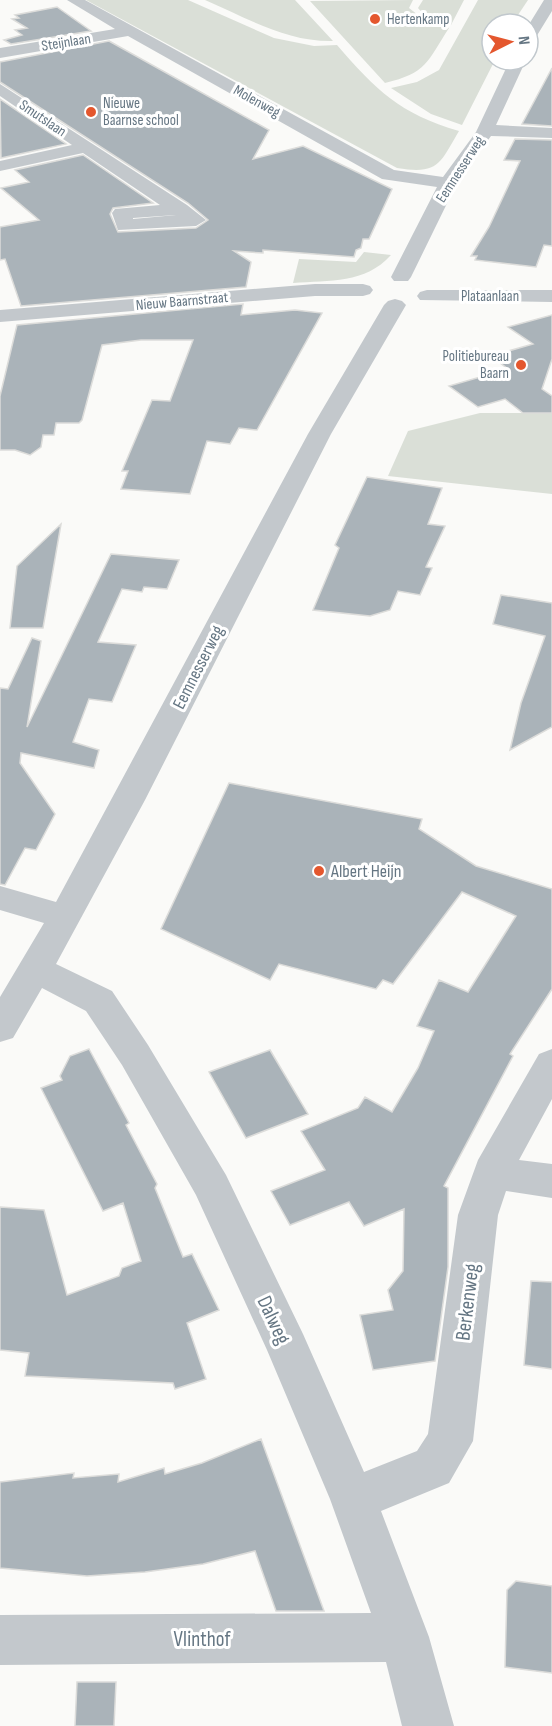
<svg xmlns="http://www.w3.org/2000/svg" width="552" height="1726" viewBox="0 0 552 1726" font-family="'Sofia Sans Condensed',sans-serif">
<style>
.green{fill:#dadfd7}
.building{fill:#aab3b9;stroke:#dcdcda;stroke-width:1.5}
.lines{fill:none;stroke-linecap:round;stroke-linejoin:round}
.minor{fill:#c3c8cc;fill-rule:evenodd}
.poi-dot{fill:#e4572e;stroke:#fff;stroke-width:2}
.labels{text-anchor:middle;stroke-width:6;stroke-linejoin:round;paint-order:stroke}
.far-poi-label{font-size:15px;fill:#657683;stroke:#fff;text-anchor:start}
.far-street-label{font-size:15px;fill:#657683;stroke:#fff}
.street-label{font-size:18px;fill:#657683;stroke:#fff}
.poi-label{font-size:18px;fill:#657683;stroke:#fff;text-anchor:start}
.near-street-label{font-size:21px;fill:#657683;stroke:#fff}
</style>
<rect width="100%" height="100%" fill="#fafaf8"/>
<!-- green -->
<path class="green" d="M86,0H188L274,38L314,46L337,45C376,90 400,114 459,131C440,163 439,175 397,168Z
M205,0H295L333,41C286,42 247,18 205,0Z
M413,0L409,8L427,22L449,28C427,62 427,73 385,83L310,1Z
M423,0H464L451,25C438,21 426,19 418,8Z
M478,0H528L512,24H492V60H495L462,125L431,114L391,88L417,82L439,70Z
M364,252L391,255C365,284 330,280 293,283L299,259L356,262Z
M480,413H552V494L388,476L408,431Z"/>
<!-- building -->
<path class="building" d="M57,7L91,31L11,44L4,40L22,35L15,30L27,28L12,19L19,18L15,15Z
M109,41L269,130L253,159L303,146L392,189L369,239H363L361,248L356,250L354,257L263,250V253L234,251L251,262L246,287L21,306L5,259L0,260V227L39,220L1,188L29,182L15,170L83,155L153,203L113,208L110,214L118,232L196,228L208,220L188,203L0,82V62Z
M552,68V126L522,124Z
M0,99L66,144L1,158Z
M515,139L552,140V246L544,245L536,267L475,260L477,256H471L489,227L520,161L504,160Z
M243,304L241,315L295,310L322,313L257,430L239,428L230,444L207,441L190,494L121,489L128,471H122L152,400L170,401L193,340H141L102,345L82,420L79,423H56L54,435H43L41,447L30,455L15,450H0V396L17,325Z
M552,315V359L542,389L552,396V413H523L505,399L478,407L449,386L508,369L491,356L533,344L508,327Z
M367,477L442,488L428,524L445,526L426,567L432,568L420,595L398,591L390,610L370,616L313,610L339,548L335,545Z
M61,524L43,628H10L17,566Z
M111,554L179,560L167,589L144,587L142,592L122,589L98,642L136,645L112,702L89,699L73,742L99,750L94,768L21,753L20,763L55,814L36,850L25,848L5,885L0,884V688L8,689L32,638L41,641L27,727Z
M501,595L552,603V727L510,750L521,703L545,636L493,624Z
M229,783L422,819L419,829L476,866L552,889V989L510,1054L513,1056L444,1186L448,1188V1267L435,1361L373,1370L360,1315L393,1310L388,1290L403,1271L404,1209L364,1226L349,1202L290,1225L271,1191L325,1170L301,1131L358,1108L365,1097L392,1112L418,1068L434,1031L417,1026L439,980L468,992L516,916L462,892L393,984L383,980L376,989L279,964L270,980L161,929Z
M89,1049L129,1123L126,1125L157,1184L155,1188L183,1257L192,1254L219,1310L187,1323L206,1379L175,1389L173,1383L25,1376L29,1353L0,1350V1207L44,1210L67,1295L119,1276L122,1268L141,1261L123,1203L103,1211L41,1088L62,1080L60,1076L70,1056Z
M270,1050L308,1114L246,1138L209,1072Z
M531,1281L552,1282V1369L524,1365Z
M261,1439L324,1611H276L255,1551L203,1564L145,1572L87,1576L0,1568V1482L74,1473L73,1478L119,1474L118,1482L164,1468L165,1474L202,1463Z
M516,1581L552,1586V1673L505,1667L507,1590Z
M77,1682H116L114,1726H75Z"/>
<g class="lines">
<!-- minor -->
<path class="minor" d="M67,0H85L394,170L443,177L476,132L510,60H526L496,125L552,128V138L491,136L457,183L411,277L408,281H394L391,277L437,187L382,179L128,36L0,58V48L115,29Z
M544,0H552V11L533,42L528,44V26Z
M0,84L187,205L206,220L196,226L118,230L112,213L115,209L160,205L83,153L0,171V161L72,145L0,96ZM176,215L133,219V218Z
M315,284H363L370,286L373,290L370,294L363,296H315L0,322V310Z
M427,290H552V302L420,300L417,296L420,292Z
M395,299L402,301L406,305L331,434L145,800L56,964L112,991L148,1045L226,1175L303,1334L364,1472L417,1451L428,1434L458,1215L478,1160L539,1054L552,1049V1099L519,1160L552,1164V1198L506,1191L498,1215L473,1441L449,1483L381,1511L429,1637L454,1726H402L386,1662L0,1665V1615L371,1613L330,1499L267,1350L196,1195L122,1065L86,1011L42,988L13,1038L0,1042V997L44,923L0,910V886L56,902L308,434L384,305L388,301Z"/>
</g>
<!-- markers -->
<g class="poi-dot">
<circle cx="375" cy="19" r="6"/>
<circle cx="91" cy="112" r="6"/>
<circle cx="521" cy="365" r="6"/>
<circle cx="319" cy="871" r="6"/>
</g>
<g class="labels">
<!-- far-poi labels -->
<g class="far-poi-label">
<text x="387" y="24">Hertenkamp</text>
<text x="103" y="108">Nieuwe<tspan x="103" dy="17">Baarnse school</tspan></text>
<text x="509" y="361" text-anchor="end">Politiebureau<tspan x="509" dy="17">Baarn</tspan></text>
</g>
<!-- far-street labels -->
<g class="far-street-label">
<text transform="translate(66 42) rotate(-9)" y="5">Steijnlaan</text>
<text transform="translate(257 101) rotate(29)" y="5">Molenweg</text>
<text transform="translate(43 118) rotate(34)" y="5">Smutslaan</text>
<text transform="translate(460 169) rotate(-57)" y="5">Eemnesserweg</text>
<text x="490" y="301">Plataanlaan</text>
<text transform="translate(182 301) rotate(-5)" y="5">Nieuw Baarnstraat</text>
</g>
<!-- street labels -->
<g class="street-label">
<text transform="translate(198 667) rotate(-63)" y="6">Eemnesserweg</text>
</g>
<!-- poi labels -->
<g class="poi-label">
<text x="331" y="877">Albert Heijn</text>
</g>
<!-- near-street labels -->
<g class="near-street-label">
<text transform="translate(467 1302) rotate(-83)" y="7">Berkenweg</text>
<text transform="translate(274 1320) rotate(65)" y="7">Dalweg</text>
<text x="202" y="1646">Vlinthof</text>
</g>
</g>
<!-- north arrow -->
<g transform="translate(510 42) rotate(84)"><circle r="28" fill="#ffffff" stroke="#c1c8cd" stroke-width="1.5"/>
<path d="M0-4.5L10 22L0 15L-10 22Z" fill="#e4572e"/>
<text y="-9" font-size="16" font-weight="bold" text-anchor="middle" fill="#657683">N</text>
</g>
</svg>
